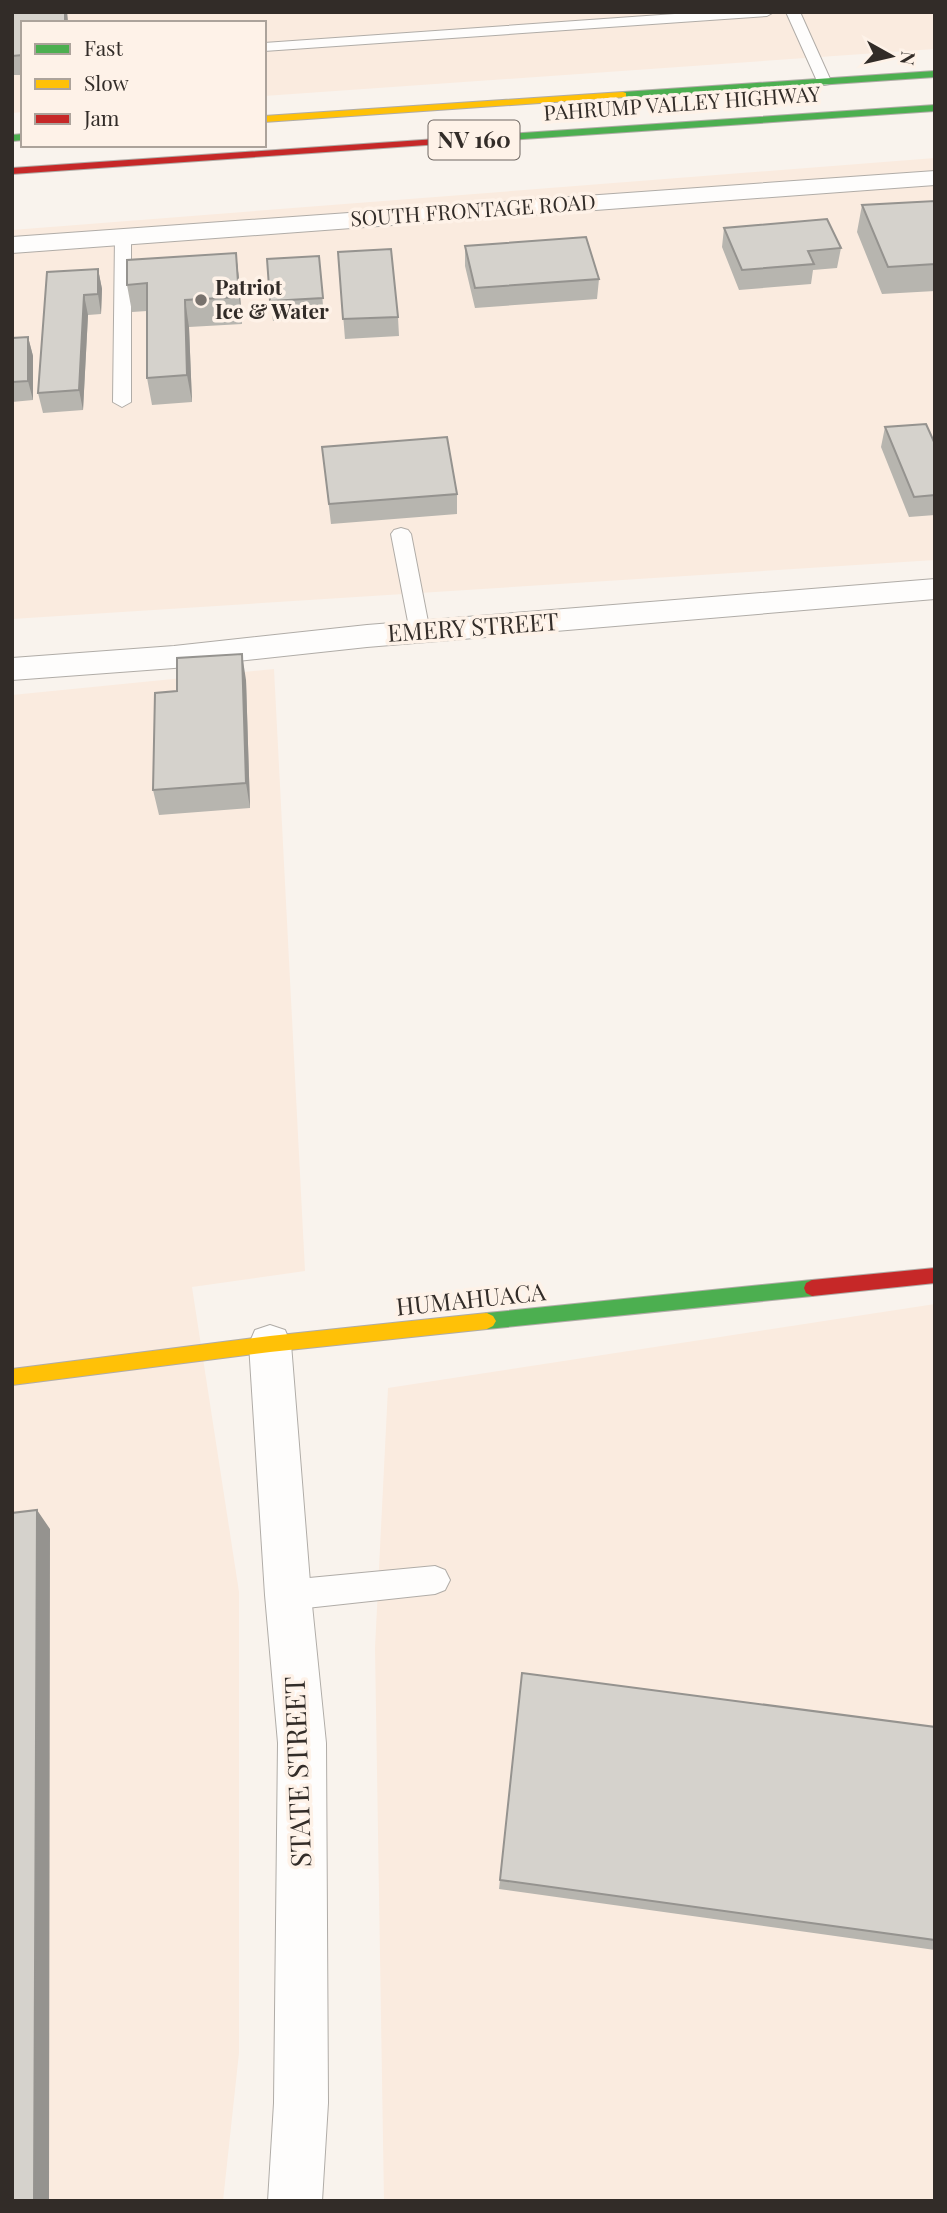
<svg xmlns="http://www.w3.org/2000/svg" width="947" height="2213" viewBox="0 0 947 2213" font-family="'Playfair Display',serif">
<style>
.built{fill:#faebdf}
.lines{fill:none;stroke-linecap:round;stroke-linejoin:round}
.lane-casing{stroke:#b0aca7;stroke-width:2}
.street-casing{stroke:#b0aca7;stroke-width:2}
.fast-casing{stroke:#b0aca7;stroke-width:2}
.slow-casing{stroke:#b0aca7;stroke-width:2}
.jam-casing{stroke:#b0aca7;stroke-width:2}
.lane{fill:#fefdfc;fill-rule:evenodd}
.street{fill:#fefdfc;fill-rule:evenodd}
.fast{fill:#4caf50;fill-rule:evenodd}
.slow{fill:#ffc107;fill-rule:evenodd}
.jam{fill:#c62828;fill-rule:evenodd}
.wall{fill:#b7b5af}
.shaded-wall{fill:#95938f}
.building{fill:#d5d2cc;stroke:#95938f;stroke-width:2}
.poi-dot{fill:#78726d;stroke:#fef2e8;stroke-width:2.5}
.labels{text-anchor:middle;stroke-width:7;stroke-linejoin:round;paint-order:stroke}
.far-street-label{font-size:21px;fill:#322c28;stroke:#fef2e8}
.far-poi-label{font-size:21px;font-weight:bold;fill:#322c28;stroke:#fef2e8;text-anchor:start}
.shield{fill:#fef2e8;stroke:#6f6762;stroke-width:2}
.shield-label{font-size:23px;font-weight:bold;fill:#322c28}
.street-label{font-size:24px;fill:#322c28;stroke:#fef2e8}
.near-street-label{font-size:28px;fill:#322c28;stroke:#fef2e8}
</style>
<rect width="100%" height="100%" fill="#f9f3ed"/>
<!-- built -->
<path class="built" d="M12,12H935V49L264,96V23H23V112L12,113Z
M935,158V560L12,619V230Z
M274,669L305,1271L192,1287L239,1592V2053L223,2201H12V695Z
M935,1304V2201H384L375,1648L388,1388Z"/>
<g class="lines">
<defs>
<path id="lane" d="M703,12H774L767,16L264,51V43Z
M786,12H800L831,81L829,84L824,85L817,81Z
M123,232L131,237V402L122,407L113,402L115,237Z
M401,528L408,530L411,534L430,632L427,637H413L410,632L391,534L394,530Z
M435,1566L445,1570L450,1580L445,1590L435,1594L288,1610L278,1605L273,1595L278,1585L288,1580Z"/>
<path id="street" d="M935,171V185L12,253V237Z
M935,579V599L367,647L174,668L12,680V658L174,646L367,625Z
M270,1325L285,1330L291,1344L311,1595L326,1743L328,2103L322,2201H268L274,2103L278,1743L265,1595L249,1344L255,1330Z"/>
<path id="fast" d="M935,71V77L623,98L618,95L623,92Z
M935,105V111L495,141L490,138L495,135Z
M23,134V140L12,141V135Z
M812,1280L818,1283L820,1288L818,1293L812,1296L487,1329L481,1326L478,1321L481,1316L487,1313Z"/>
<path id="slow" d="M623,92L626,93V97L264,122V116Z
M487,1313L493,1316L496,1321L493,1326L487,1329L270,1352L12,1385V1369L270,1336Z"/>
<path id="jam" d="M495,135L500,138L498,140L12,174V168Z
M935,1268V1283L812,1296L806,1293L804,1288L806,1283L812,1280Z"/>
</defs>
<!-- lane casing -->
<use href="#lane" class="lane-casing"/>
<!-- street casing -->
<use href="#street" class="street-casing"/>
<!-- fast casing -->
<use href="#fast" class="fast-casing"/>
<!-- slow casing -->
<use href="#slow" class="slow-casing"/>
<!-- jam casing -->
<use href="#jam" class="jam-casing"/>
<!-- lane -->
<use href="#lane" class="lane"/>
<!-- street -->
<use href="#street" class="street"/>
<!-- fast -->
<use href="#fast" class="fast"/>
<!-- slow -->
<use href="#slow" class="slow"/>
<!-- jam -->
<use href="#jam" class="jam"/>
</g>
<!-- wall -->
<path class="wall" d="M12,12H67L68,23H23V75H12Z
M935,201V291L882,294L857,232L862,205Z
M724,228L841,248L837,268L813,270L811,284L739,290L722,247Z
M465,246L599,279L597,299L475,308L465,266Z
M338,252L398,317L399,336L345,339Z
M236,253L239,280L242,324L189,327L192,402L152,405L147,378V311L132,312L127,285Z
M319,256L324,318L273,321L270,301Z
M98,269L102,289L101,314L88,315L83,410L43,413L38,393L47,272Z
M28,337L33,356V400L12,402V338Z
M885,427L935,444V515L909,517L881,447Z
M322,447L457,494V514L331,524Z
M246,680L250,808L159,815L153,790L177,691Z
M522,1673L935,1727V1950L499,1889Z"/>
<!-- shaded-wall -->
<path class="shaded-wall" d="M65,12H67L68,23H65Z
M236,253L239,280L242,324L239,297Z
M98,269L102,289L101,314L98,294Z
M84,295L88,315L83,410L79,390Z
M185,300L189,327L192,402L187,375Z
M28,337L33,356V400L28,381Z
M242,654L246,680L250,808L246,783Z
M37,1510L50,1529L49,2201H34Z"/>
<!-- building -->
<path class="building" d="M12,12H65V23H23V55L12,56Z
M935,201V264L888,267L862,205Z
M827,219L841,248L808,251L814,264L742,270L724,228Z
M586,237L599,279L475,288L465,246Z
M391,249L398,317L343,319L338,252Z
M236,253L239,297L185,300L187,375L147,378V283L127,285V260Z
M319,256L323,298L270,301L267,259Z
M98,269V294L84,295L79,390L38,393L47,272Z
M28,337V381L12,382V338Z
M926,424L935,444V495L914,497L885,427Z
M447,437L457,494L329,504L322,447Z
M242,654L246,783L153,790L155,693L177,691V658Z
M37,1510L34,2201H12V1513Z
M522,1673L935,1727V1940L500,1880Z"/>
<!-- markers -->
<circle class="poi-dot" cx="201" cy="300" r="7"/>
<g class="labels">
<!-- far-street labels -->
<g class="far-street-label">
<text transform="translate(682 104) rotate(-4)" y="7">PAHRUMP VALLEY HIGHWAY</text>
<text transform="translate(473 211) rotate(-4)" y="7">SOUTH FRONTAGE ROAD</text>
</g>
<!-- far-poi labels -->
<g class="far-poi-label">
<text x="215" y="295">Patriot<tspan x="215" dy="24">Ice &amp; Water</tspan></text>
</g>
<!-- shield labels -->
<rect class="shield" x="428.5" y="120.5" width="91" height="39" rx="5"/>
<g class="shield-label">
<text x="474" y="148">NV 160</text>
</g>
<!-- street labels -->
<g class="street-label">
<text transform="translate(473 628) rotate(-4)" y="8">EMERY STREET</text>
<text transform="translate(471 1300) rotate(-6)" y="8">HUMAHUACA</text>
</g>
<!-- near-street labels -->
<g class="near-street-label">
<text transform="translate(298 1772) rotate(-92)" y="10">STATE STREET</text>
</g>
</g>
<!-- border -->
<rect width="947" height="2213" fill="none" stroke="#322c28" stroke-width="28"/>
<!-- legend -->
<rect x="21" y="21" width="245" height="126" fill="#fef2e8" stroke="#aca39b" stroke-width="2"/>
<rect x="35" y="44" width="35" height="10" fill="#4caf50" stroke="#aca39b" stroke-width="2"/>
<text x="84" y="56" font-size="21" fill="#322c28">Fast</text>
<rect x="35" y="79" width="35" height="10" fill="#ffc107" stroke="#aca39b" stroke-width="2"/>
<text x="84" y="91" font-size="21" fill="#322c28">Slow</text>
<rect x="35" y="114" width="35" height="10" fill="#c62828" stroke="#aca39b" stroke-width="2"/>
<text x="84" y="126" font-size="21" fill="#322c28">Jam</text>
<!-- north arrow -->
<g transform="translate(891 56) rotate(98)" stroke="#fef2e8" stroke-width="5" paint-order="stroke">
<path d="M0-5L12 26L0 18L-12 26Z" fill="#322c28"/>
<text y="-10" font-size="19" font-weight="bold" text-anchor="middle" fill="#322c28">N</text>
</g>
</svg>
